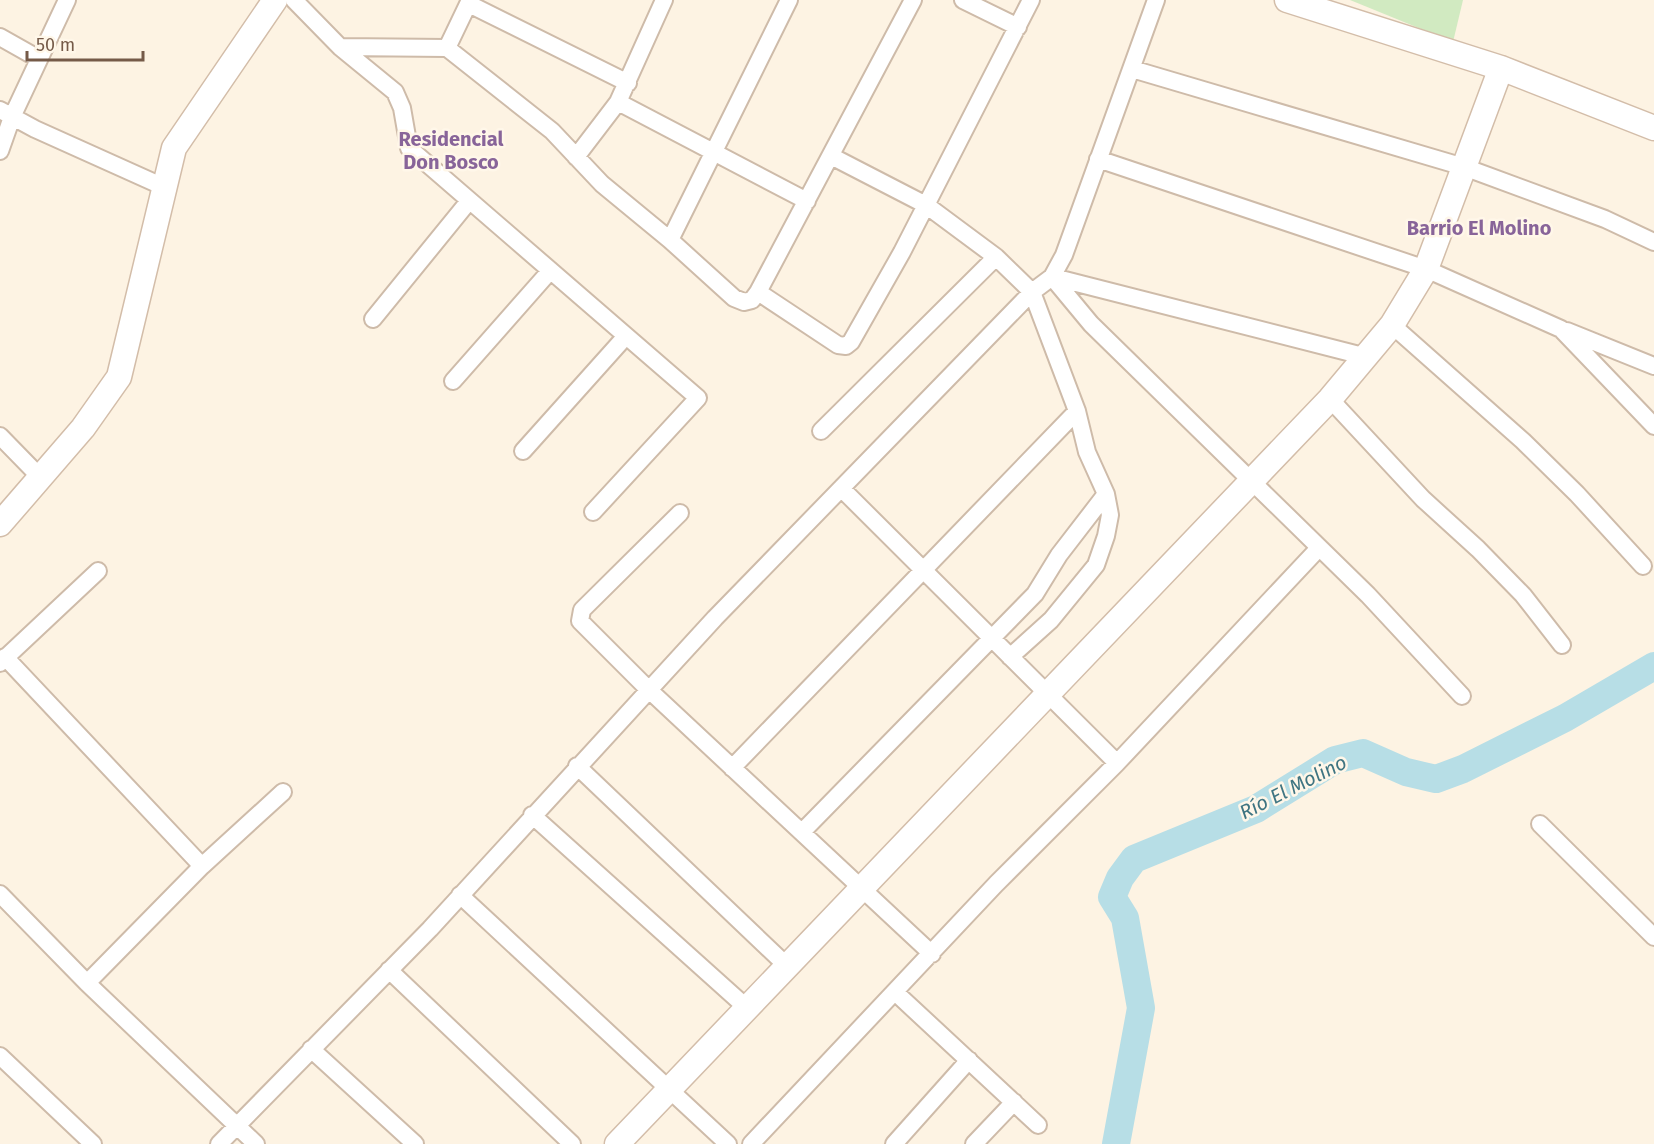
<svg xmlns="http://www.w3.org/2000/svg" width="1654" height="1144" viewBox="0 0 1654 1144" font-family="'Fira Sans',sans-serif">
<style>
.green{fill:#d1eac1}
.lines{fill:none;stroke-linecap:round;stroke-linejoin:round}
.river{stroke:#b7dee6;stroke-width:28}
.street-casing{stroke:#cebba9;stroke-width:20}
.secondary-casing{stroke:#d3bda9;stroke-width:27}
.street{stroke:#fff;stroke-width:16}
.secondary{stroke:#fff;stroke-width:24}
.labels{text-anchor:middle;stroke-width:5;stroke-linejoin:round;paint-order:stroke}
.neighbourhood-label{font-size:20px;font-weight:bold;fill:#886499;stroke:#fff7e9}
.water-label{font-size:20px;font-style:italic;fill:#3f7582;stroke:#fff7e9}
</style>
<rect width="100%" height="100%" fill="#fdf3e3"/>
<!-- green -->
<path class="green" d="M1350,0H1463L1453,42Z"/>
<g class="lines">
<!-- river -->
<path class="river" d="M1116,1144L1141,1008L1125,918L1112,897L1120,878L1134,859L1256,809L1335,760L1363,753L1406,772L1436,779L1463,769L1565,718L1654,666"/>
<defs>
<path id="street" d="M294,0L340,47L395,92L402,108L409,148L698,398L593,512
M963,0L1018,27
M469,4L628,83
M0,37L39,59
M340,47L447,48L552,131L602,184L670,240L734,298L744,302L752,300L758,292L913,0
M447,48L470,0
M1132,69L1464,167L1605,219L1654,242
M618,102L807,201
M0,110L35,129L164,187
M0,151L12,117L67,0
M831,156L926,205L996,257L1032,292L1077,411L1087,452L1106,494L1110,515L1106,536L1096,565L1051,620L1010,657
M576,157L618,102L664,0
M1098,159L1426,269L1561,329L1654,426
M670,240L789,0
M1052,277L1091,324L1368,595L1462,696
M1053,277L1367,357
M758,292L838,345L846,346L851,342L902,252L1031,0
M373,319L469,201
M1392,325L1523,441L1577,494L1643,566
M1567,331L1654,366
M453,381L550,271
M1330,399L1423,499L1478,549L1523,595L1562,645
M821,431L996,257
M0,436L40,477
M523,451L626,336
M842,489L1117,763
M680,513L582,610L580,621L648,689L932,954
M5,657L202,866
M0,663L98,571
M577,766L787,966
M732,768L1077,411
M532,815L747,1008
M1540,824L1654,937
M802,832L1035,594L1059,555L1106,494
M0,894L87,983L256,1144
M460,895L728,1144
M389,970L572,1144
M87,983L202,866L283,792
M895,992L1038,1125
M311,1049L415,1144
M0,1056L93,1144
M219,1144L430,929L715,618L1032,292L1052,277L1064,255L1156,0
M751,1144L996,884L1117,763L1319,548
M894,1144L969,1060
M974,1144L1014,1102"/>
<path id="secondary" d="M1287,0L1501,68L1654,128
M0,524L83,428L119,377L174,148L275,0
M617,1144L1330,399L1392,325L1426,269L1501,68"/>
</defs>
<!-- street casing -->
<use href="#street" class="street-casing"/>
<!-- secondary casing -->
<use href="#secondary" class="secondary-casing"/>
<!-- street -->
<use href="#street" class="street"/>
<!-- secondary -->
<use href="#secondary" class="secondary"/>
</g>
<g class="labels">
<!-- neighbourhood labels -->
<g class="neighbourhood-label">
<text x="451" y="146">Residencial<tspan x="451" dy="23">Don Bosco</tspan></text>
<text x="1479" y="235">Barrio El Molino</text>
</g>
<!-- water labels -->
<g class="water-label">
<text transform="translate(1293 787) rotate(-27)" y="7">Río El Molino</text>
</g>
</g>
<!-- scale -->
<path d="M27 51v9h116v-9" fill="none" stroke="#755a48" stroke-width="3"/>
<text x="36" y="51" font-size="18" fill="#755a48" stroke="#fff7e9" stroke-width="4.5" paint-order="stroke">50 m</text>
</svg>
